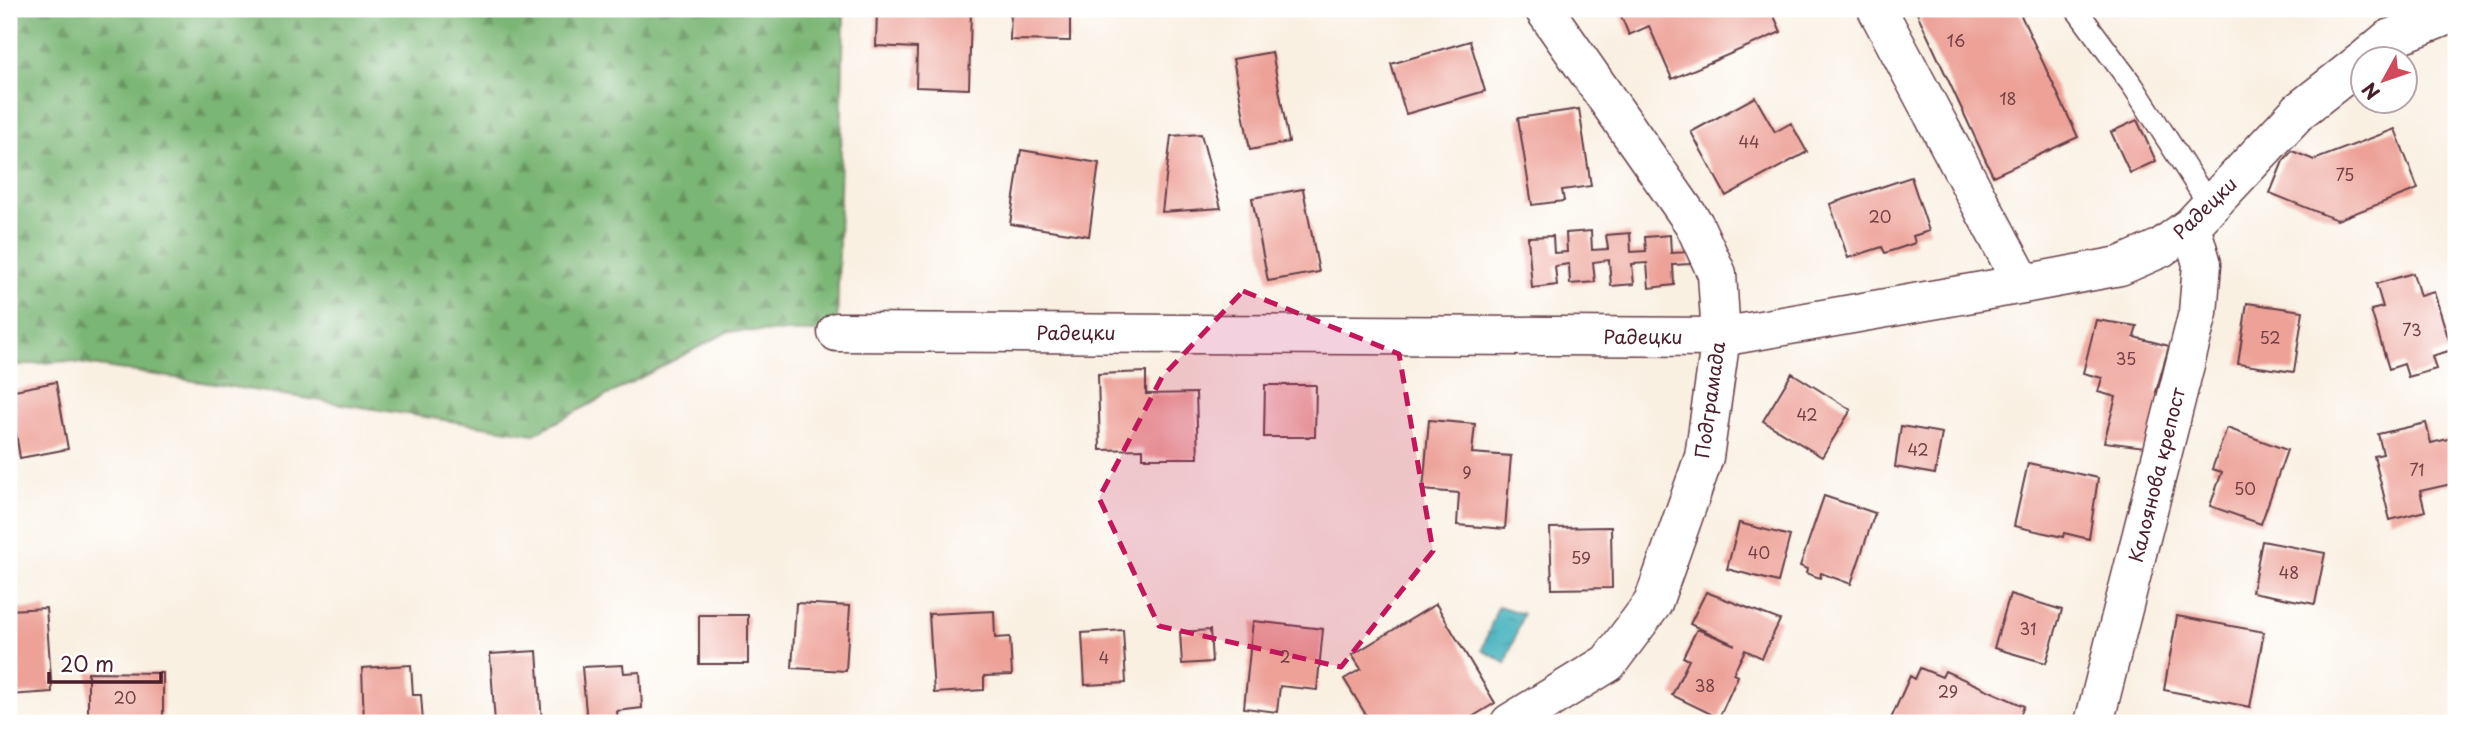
<svg xmlns="http://www.w3.org/2000/svg" width="2465" height="732" viewBox="0 0 2465 732" font-family="'Playpen Sans',sans-serif">
<style>
.forest{fill:url(#forest-firs);stroke:#626a50;stroke-width:2}
.water{fill:url(#water-ripples);stroke:#456873;stroke-width:2}
.building{fill:#eda197}
.lines{fill:none;stroke-linecap:round;stroke-linejoin:round}
.service-casing{stroke:#643e46;stroke-width:24}
.minor-casing{stroke:#643e46;stroke-width:41}
.service{stroke:#fff;stroke-width:21}
.minor{stroke:#fff;stroke-width:38}
.marked{fill:#c2185b;fill-opacity:0.2;stroke:#c2185b;stroke-width:5;stroke-dasharray:14 9;stroke-linejoin:round}
.labels{text-anchor:middle;stroke-width:5;stroke-linejoin:round;paint-order:stroke}
.number-label{font-size:16px;fill:#734046}
.street-label{font-size:19px;fill:#4a1f2b;stroke:#fff}
</style>
<defs>
<pattern id="forest-firs" width="22" height="20" patternUnits="userSpaceOnUse" patternTransform="scale(1.75)"><rect width="22" height="20" fill="#7ab674"/><path d="M5 1l3.5 6h-7zM16 11l3.5 6h-7z" fill="#66935f"/></pattern>
<pattern id="water-ripples" width="26" height="14" patternUnits="userSpaceOnUse" patternTransform="scale(1.75)"><rect width="26" height="14" fill="#40b0bb"/><path d="M2 4q2-2 4 0t4 0M15 11q2-2 4 0t4 0" fill="none" stroke="#388f98"/></pattern>
</defs>
<rect width="100%" height="100%" fill="#fff"/>
<filter id="ink" filterUnits="userSpaceOnUse"><feTurbulence type="fractalNoise" baseFrequency=".0143" numOctaves="2"/><feDisplacementMap in="SourceGraphic" scale="14" xChannelSelector="R" yChannelSelector="G"/><feConvolveMatrix kernelMatrix="1 2 1 2 8 2 1 2 1" color-interpolation-filters="sRGB"/></filter>
<filter id="wash" filterUnits="userSpaceOnUse"><feTurbulence type="fractalNoise" baseFrequency=".00686" numOctaves="4" result="noise"/><feDisplacementMap in="SourceGraphic" scale="28" xChannelSelector="R" yChannelSelector="G"/><feGaussianBlur stdDeviation="1.57" result="paint"/><feColorMatrix in="noise" values="0 0 0 0 0 0 0 0 0 0 0 0 0 0 0 0 0 1.4 0 .05"/><feComposite in="paint" operator="in"/></filter>
<g filter="url(#wash)">
<rect width="100%" height="100%" fill="#f9f0e2"/>
<!-- forest -->
<path class="forest" d="M9,9H844L837,332L729,331L534,434L66,361L9,366Z"/>
<!-- water -->
<path class="water" d="M1498,606L1523,614L1506,663L1482,650Z"/>
<g id="blocks">
<!-- building -->
<path class="building" d="M877,9H971L969,89L916,87L917,48L876,46Z
M1011,9H1070V41L1010,40Z
M1618,9H1771L1781,32L1672,79L1649,26L1629,35Z
M1915,9H2018L2078,137L1993,176Z
M1470,41L1485,91L1406,114L1391,64Z
M1272,52L1289,142L1250,150L1233,59Z
M1755,97L1775,132L1791,123L1807,152L1726,196L1691,132Z
M1579,109L1591,186L1562,190L1564,201L1532,205L1518,118Z
M2137,120L2156,161L2130,173L2111,132Z
M2395,129L2418,189L2337,220L2270,193L2283,161L2292,151L2314,160Z
M1201,134L1221,208L1162,212L1171,136Z
M1021,150L1099,163L1089,236L1010,224Z
M1911,177L1929,231L1913,236L1915,243L1885,253L1882,247L1848,258L1830,204Z
M1303,189L1319,272L1268,281L1252,198Z
M1591,231L1592,250L1608,249L1606,235L1630,233L1631,252L1646,251L1645,237L1670,235L1671,253L1689,252L1690,264L1673,265L1674,285L1649,288L1647,263L1632,264L1634,284L1611,286L1609,260L1593,262L1595,282L1570,284L1569,264L1555,266L1557,285L1532,288L1528,237L1553,236L1554,253L1567,252L1566,233Z
M2413,273L2420,296L2434,292L2452,350L2432,356L2436,369L2408,377L2404,364L2389,369L2371,310L2383,307L2376,284Z
M2247,303L2303,311L2294,372L2238,364Z
M2096,320L2137,326L2134,337L2169,346L2156,392L2172,396L2161,449L2104,442L2116,397L2098,392L2102,378L2083,373Z
M1146,372V394L1196,393L1198,458H1143V449L1100,450L1098,374Z
M1792,373L1851,410L1822,457L1763,421Z
M56,382L68,449L20,458L14,421L9,422V391Z
M1265,385H1316L1315,437H1264Z
M1429,420L1475,424L1472,453L1511,456L1505,529L1457,525L1459,493L1423,490Z
M2426,423L2431,443L2456,437V483L2420,491L2425,511L2390,520L2374,456L2383,454L2378,434Z
M1901,426L1942,433L1935,474L1895,467Z
M2227,428L2287,450L2261,524L2210,506L2222,472L2212,469Z
M2028,463L2098,478L2089,539L2064,533L2063,537L2014,526Z
M1824,496L1875,513L1851,584L1821,573L1820,578L1806,573L1807,569L1800,566Z
M1739,523L1790,536L1778,582L1727,569Z
M1611,527L1612,588L1552,589L1550,528Z
M2262,541L2325,553L2315,604L2252,592Z
M1706,592L1780,620L1762,658L1745,650L1733,674L1738,676L1719,718L1672,695L1689,660L1683,657L1697,629L1735,645L1690,624Z
M2010,594L2062,610L2046,663L1994,648Z
M796,603L850,606L846,671L792,668Z
M1436,604L1495,703L1462,723H1371L1344,679L1361,669L1352,655Z
M46,608L52,692L9,695V610Z
M994,611L995,638L1010,637L1012,675L984,676V690L934,693L929,614Z
M699,615H748V664H699Z
M2177,616L2264,632L2250,707L2164,690Z
M1253,621L1323,629L1317,690L1280,686L1277,712L1244,708Z
M1123,630L1126,683L1085,685L1082,633Z
M1210,630L1212,662L1182,664L1180,632Z
M537,651L542,723H495L490,654Z
M411,665L413,695H421L423,722L364,723L362,668Z
M623,665L624,673L640,672L642,708L617,711L618,722L587,723L582,667Z
M1920,668L1942,677L1945,671L2024,706L2017,723H1889L1910,676L1915,679Z
M88,672L163,673V723H88Z"/>
</g>
</g>
<g filter="url(#ink)">
<use href="#blocks" fill-opacity="0" stroke="#643e46" stroke-width="2"/>
<g class="lines">
<defs>
<path id="service" d="M2076,9L2133,86L2210,206"/>
<path id="minor" d="M1877,9L2023,284
M2364,60L2389,39L2456,12
M837,332L1721,337L2023,284L2120,266L2161,248L2191,226L2299,111L2364,60
M1510,723L1608,663L1653,603L1704,457L1721,337L1717,274L1694,224L1544,9
M2094,723L2198,313L2202,264L2191,226"/>
</defs>
<!-- service casing -->
<use href="#service" class="service-casing"/>
<!-- minor casing -->
<use href="#minor" class="minor-casing"/>
<!-- service -->
<use href="#service" class="service"/>
<!-- minor -->
<use href="#minor" class="minor"/>
</g>
</g>
<!-- marked area -->
<path class="marked" d="M1243,291L1399,354L1433,551L1341,667L1159,626L1099,498L1162,377Z"/>
<g class="labels">
<!-- number labels -->
<g class="number-label">
<text x="1956" y="47">16</text>
<text x="2008" y="105">18</text>
<text x="1749" y="148">44</text>
<text x="2345" y="181">75</text>
<text x="1880" y="223">20</text>
<text x="2412" y="336">73</text>
<text x="2270" y="344">52</text>
<text x="2126" y="365">35</text>
<text x="1807" y="421">42</text>
<text x="1918" y="456">42</text>
<text x="2417" y="476">71</text>
<text x="1467" y="479">9</text>
<text x="2245" y="495">50</text>
<text x="1759" y="559">40</text>
<text x="1581" y="564">59</text>
<text x="2289" y="579">48</text>
<text x="2028" y="635">31</text>
<text x="1285" y="663">2</text>
<text x="1104" y="664">4</text>
<text x="1705" y="692">38</text>
<text x="1948" y="698">29</text>
<text x="125" y="704">20</text>
</g>
<!-- street labels -->
<g class="street-label">
<text transform="translate(2205 208) rotate(-44)" y="7">Радецки</text>
<text x="1076" y="340">Радецки</text>
<text x="1643" y="344">Радецки</text>
<text transform="translate(1710 400) rotate(-82)" y="7">Подграмада</text>
<text transform="translate(2157 475) rotate(-76)" y="7">Калоянова крепост</text>
</g>
</g>
<!-- margin -->
<rect width="2465" height="732" fill="none" stroke="#fff" stroke-width="35"/>
<!-- north arrow -->
<g transform="translate(2384 80) rotate(230)"><circle r="33" fill="#ffffff" stroke="#b7a5aa" stroke-width="2"/>
<path d="M0-5L12 26L0 18L-12 26Z" fill="#d1495b"/>
<text y="-10" font-size="19" font-weight="bold" text-anchor="middle" fill="#4a1f2b">N</text>
</g>
<!-- scale -->
<path d="M49 672v10h112v-10" fill="none" stroke="#4a1f2b" stroke-width="3.5"/>
<text x="60" y="672" font-size="21" fill="#4a1f2b" stroke="#ffffff" stroke-width="5" paint-order="stroke">20 m</text>
</svg>
